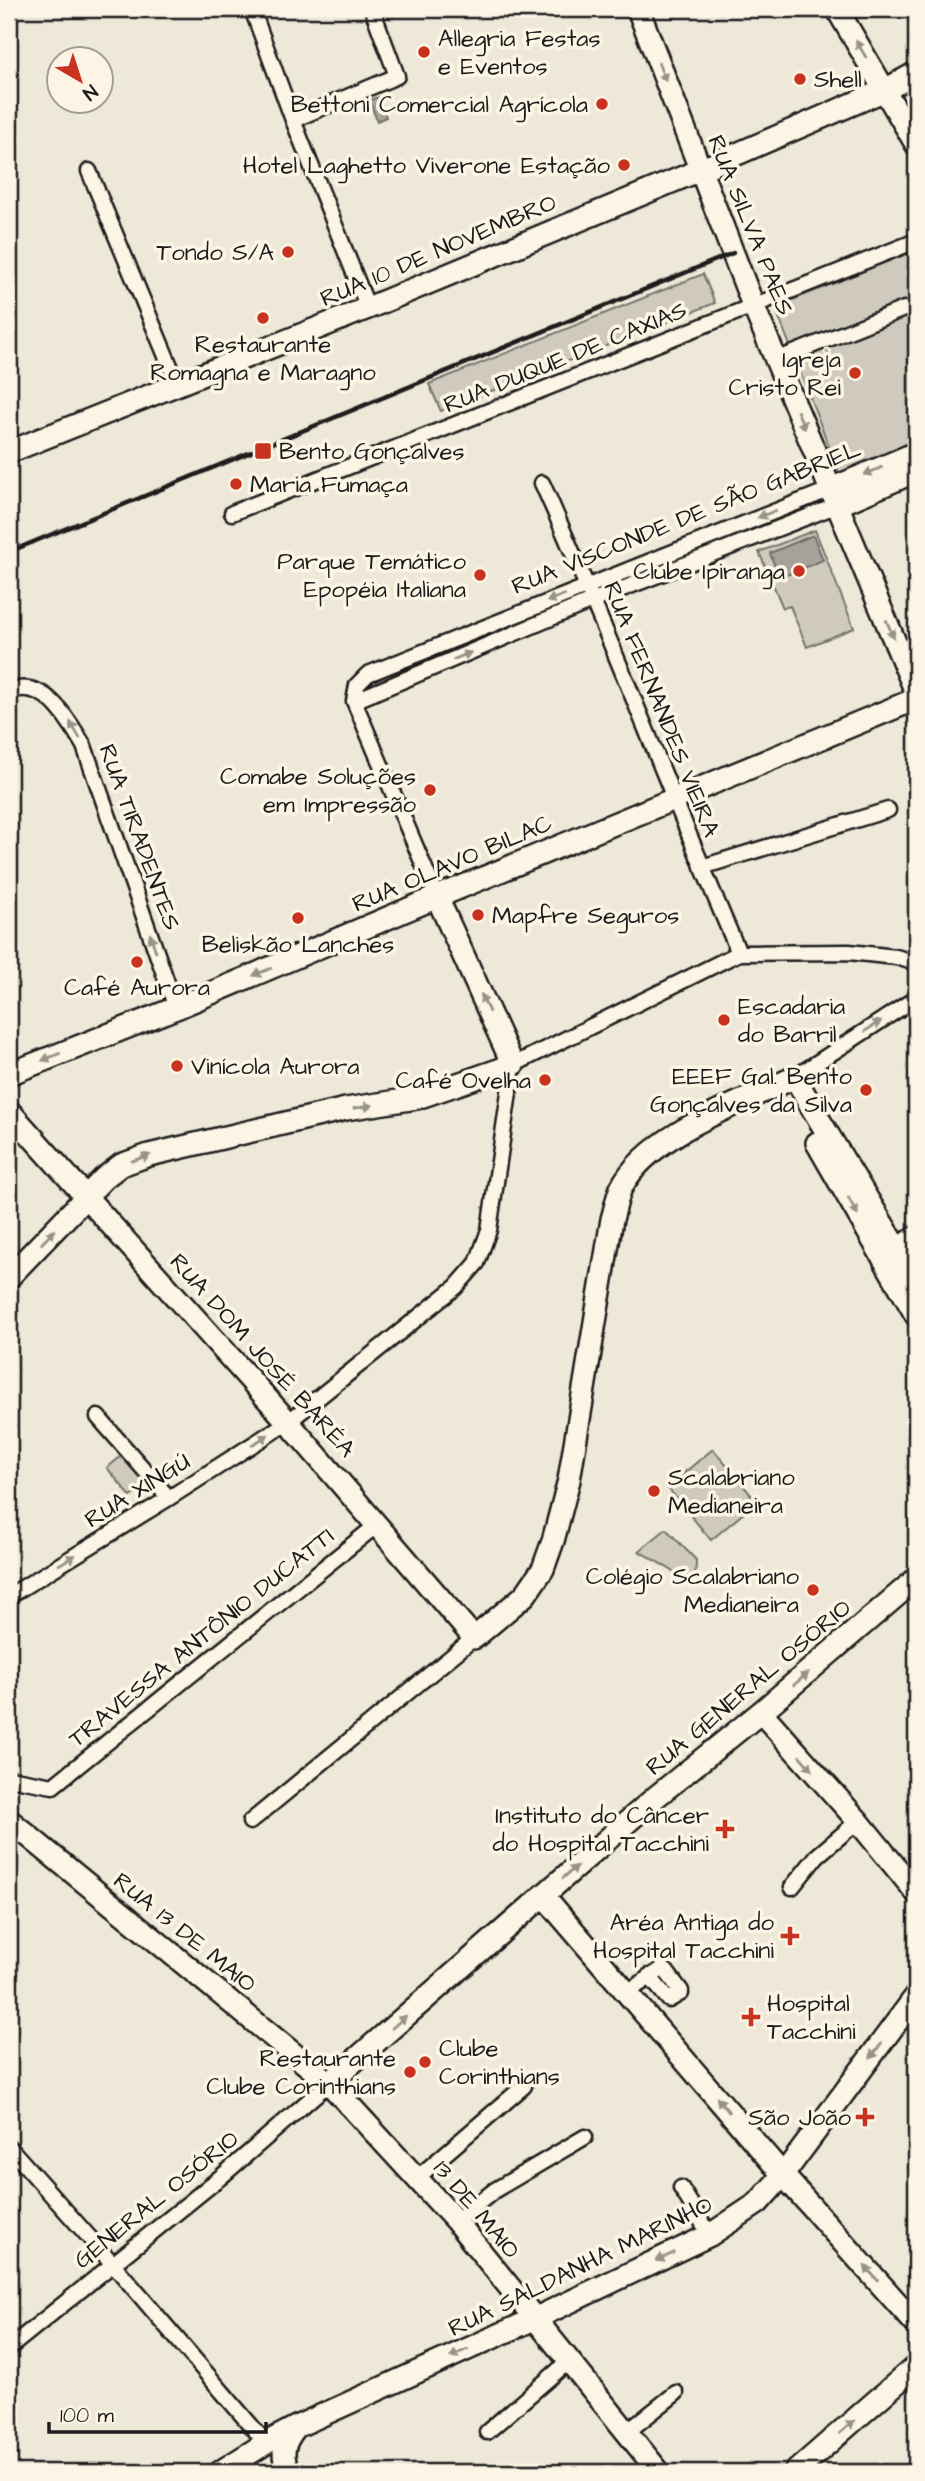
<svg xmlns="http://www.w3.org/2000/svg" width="925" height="2481" viewBox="0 0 925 2481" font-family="'Architects Daughter',sans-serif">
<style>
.green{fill:#cfcabd;stroke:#76736c;stroke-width:2}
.water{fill:#a7a299;stroke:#6f6c67;stroke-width:2}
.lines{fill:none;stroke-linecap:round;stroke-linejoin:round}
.street-casing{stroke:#1c1c1c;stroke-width:19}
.secondary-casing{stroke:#1c1c1c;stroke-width:26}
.street{stroke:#fcf5e5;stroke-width:14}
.secondary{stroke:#fcf5e5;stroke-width:21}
.rail{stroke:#1c1c1c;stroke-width:4.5}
.oneway{fill:#97938b}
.poi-dot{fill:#c8321e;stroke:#fcf5e5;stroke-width:2.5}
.labels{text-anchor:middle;stroke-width:7;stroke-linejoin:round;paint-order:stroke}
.poi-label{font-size:24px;fill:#1c1c1c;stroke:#fcf5e5;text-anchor:end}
.street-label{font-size:24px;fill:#1c1c1c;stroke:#fcf5e5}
</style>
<rect width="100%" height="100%" fill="#eee8d9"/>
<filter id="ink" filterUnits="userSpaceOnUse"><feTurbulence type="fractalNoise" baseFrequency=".0143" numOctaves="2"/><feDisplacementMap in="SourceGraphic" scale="14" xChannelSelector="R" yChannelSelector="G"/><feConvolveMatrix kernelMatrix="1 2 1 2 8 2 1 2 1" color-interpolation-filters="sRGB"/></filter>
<g filter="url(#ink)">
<!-- green -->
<path class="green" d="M916,250V441L840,475L775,307Z
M703,274L715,303L441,411L440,409L429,384Z
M815,530L854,628L807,647L790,606L783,608L759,552Z
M713,1449L757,1502L711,1540L667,1487Z
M124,1454L148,1483L131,1497L107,1468Z
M666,1529L696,1560L695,1584L639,1551Z"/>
<!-- water -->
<path class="water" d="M379,97L386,117L377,121L369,100Z
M813,535L823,560L779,578L770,553Z"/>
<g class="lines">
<defs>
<path id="street" d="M252,9L293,120L368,308
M293,120L397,76L372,9
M89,171L178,385
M776,360L904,309
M542,483C612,638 671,797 739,953
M232,513L916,241
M9,692C45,676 69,721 84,746L176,1008
M354,701L357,685L368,674L831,489
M354,701L594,600L838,505
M354,701L437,897
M702,867L888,810
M795,1077L916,998
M98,1417L169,1498
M9,1596L169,1498L288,1422L456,1287L477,1263L489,1230L513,1065L739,953L849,952L896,957L916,963
M9,1778L53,1786L378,1524
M250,1822L474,1638
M792,1887L817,1856L858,1821
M626,1993L662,1969L666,1971L681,1991V1993L669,2000L649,1976
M9,2147L113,2264L266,2443
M417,2178L524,2086
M681,2188L710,2235
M456,2221L495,2190L585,2137
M9,2348L222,2176L329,2083
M487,2432L569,2361
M627,2432L676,2393"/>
<path id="secondary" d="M638,9L753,305L916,692
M837,9L916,144
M9,452L368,308L700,170L885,90L916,73
M831,489L916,453
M838,505L916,471
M9,1074L176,1008L437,897L916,699
M9,1111L288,1422L474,1638L525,1595L543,1569L553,1541L569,1480L612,1219C615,1210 617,1197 621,1188C649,1133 742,1103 795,1077L812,1108L916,1279
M817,1143L916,1315
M886,1258L916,1237
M9,1277L104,1178L121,1165L149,1155L346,1109L417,1098L513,1065L437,897
M761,1712L858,1821L916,1892
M9,1820L329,2083L456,2221L659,2472
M543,1895L783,2175L916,2324
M329,2083L657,1796L761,1712L916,1579
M220,2472L266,2443L298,2426L534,2319L710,2235L758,2203L783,2175L916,1996
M288,2472C281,2453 283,2443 296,2427
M795,2472L916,2366"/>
</defs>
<!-- street casing -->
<use href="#street" class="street-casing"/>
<!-- secondary casing -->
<use href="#secondary" class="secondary-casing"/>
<!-- street -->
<use href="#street" class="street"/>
<!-- secondary -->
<use href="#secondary" class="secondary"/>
<!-- rail -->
<path class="rail" d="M9,552L733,253"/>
</g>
<!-- one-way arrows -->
<defs><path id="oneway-solid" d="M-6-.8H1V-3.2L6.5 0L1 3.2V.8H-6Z" transform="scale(1.75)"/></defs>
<g class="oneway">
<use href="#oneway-solid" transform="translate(861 49) rotate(-121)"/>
<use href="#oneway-solid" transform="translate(662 72) rotate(69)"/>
<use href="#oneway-solid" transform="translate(801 420) rotate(67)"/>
<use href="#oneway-solid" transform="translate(873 471) rotate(157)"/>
<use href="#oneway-solid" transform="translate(767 514) rotate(158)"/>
<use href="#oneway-solid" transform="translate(556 598) rotate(158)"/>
<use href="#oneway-solid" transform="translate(890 629) rotate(67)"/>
<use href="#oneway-solid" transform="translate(462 656) rotate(-22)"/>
<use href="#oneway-solid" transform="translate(75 730) rotate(-121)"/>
<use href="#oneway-solid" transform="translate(153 943) rotate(-109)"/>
<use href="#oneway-solid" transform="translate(262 972) rotate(158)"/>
<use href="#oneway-solid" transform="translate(485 1003) rotate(-114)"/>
<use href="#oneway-solid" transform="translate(873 1026) rotate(-33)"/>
<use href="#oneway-solid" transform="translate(51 1057) rotate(158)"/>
<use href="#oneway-solid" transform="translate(363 1107) rotate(-9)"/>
<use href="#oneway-solid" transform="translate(141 1158) rotate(-19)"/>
<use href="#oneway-solid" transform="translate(853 1206) rotate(61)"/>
<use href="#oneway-solid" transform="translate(48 1237) rotate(-46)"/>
<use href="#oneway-solid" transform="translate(260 1440) rotate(-33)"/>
<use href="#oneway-solid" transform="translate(67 1560) rotate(-31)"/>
<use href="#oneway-solid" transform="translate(801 1679) rotate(-40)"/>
<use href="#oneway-solid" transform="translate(806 1763) rotate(48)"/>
<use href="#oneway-solid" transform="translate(570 1872) rotate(-41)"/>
<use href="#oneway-solid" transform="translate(399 2022) rotate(-42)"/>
<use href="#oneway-solid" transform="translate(876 2051) rotate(127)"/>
<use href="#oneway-solid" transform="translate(723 2105) rotate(-130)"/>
<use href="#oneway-solid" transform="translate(665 2257) rotate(155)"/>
<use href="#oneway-solid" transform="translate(871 2273) rotate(-132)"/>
<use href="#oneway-solid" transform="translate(459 2353) rotate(156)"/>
<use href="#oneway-solid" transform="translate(847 2427) rotate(-41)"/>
</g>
</g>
<!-- markers -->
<g class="poi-dot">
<circle cx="424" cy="52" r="7"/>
<circle cx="800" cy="79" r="7"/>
<circle cx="602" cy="104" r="7"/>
<circle cx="624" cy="165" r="7"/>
<circle cx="288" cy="252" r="7"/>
<circle cx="263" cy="318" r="7"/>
<circle cx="855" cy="373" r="7"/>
<rect x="254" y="442" width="18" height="18" rx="3.5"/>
<circle cx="236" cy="484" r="7"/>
<circle cx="799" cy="571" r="7"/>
<circle cx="480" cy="575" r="7"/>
<circle cx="430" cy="790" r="7"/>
<circle cx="478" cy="915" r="7"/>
<circle cx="298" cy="918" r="7"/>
<circle cx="137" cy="962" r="7"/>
<circle cx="724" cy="1020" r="7"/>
<circle cx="177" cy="1066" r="7"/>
<circle cx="545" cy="1080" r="7"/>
<circle cx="866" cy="1090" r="7"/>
<circle cx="654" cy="1491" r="7"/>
<circle cx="813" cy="1590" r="7"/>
<path d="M721.5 1818.5h7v7h7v7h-7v7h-7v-7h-7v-7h7z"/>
<path d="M786.5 1925.5h7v7h7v7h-7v7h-7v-7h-7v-7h7z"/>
<path d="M747.5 2006.5h7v7h7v7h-7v7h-7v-7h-7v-7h7z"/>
<circle cx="425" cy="2062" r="7"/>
<circle cx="410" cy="2072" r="7"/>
<path d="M861.5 2106.5h7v7h7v7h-7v7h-7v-7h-7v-7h7z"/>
</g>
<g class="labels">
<!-- poi labels -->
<g class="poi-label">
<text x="438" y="46" text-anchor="start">Allegria Festas<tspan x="438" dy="28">e Eventos</tspan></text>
<text x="814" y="87" text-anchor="start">Shell</text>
<text x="588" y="112">Bettoni Comercial Agrícola</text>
<text x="610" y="173">Hotel Laghetto Viverone Estação</text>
<text x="274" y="260">Tondo S/A</text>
<text x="263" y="352" text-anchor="middle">Restaurante<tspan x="263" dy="28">Romagna e Maragno</tspan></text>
<text x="841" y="367">Igreja<tspan x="841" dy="28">Cristo Rei</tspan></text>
<text x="279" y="459" text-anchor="start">Bento Gonçalves</text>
<text x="250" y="492" text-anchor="start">Maria Fumaça</text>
<text x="466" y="569">Parque Temático<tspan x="466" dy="28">Epopéia Italiana</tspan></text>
<text x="785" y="579">Clube Ipiranga</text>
<text x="416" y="784">Comabe Soluções<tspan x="416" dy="28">em Impressão</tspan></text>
<text x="492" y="923" text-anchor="start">Mapfre Seguros</text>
<text x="298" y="952" text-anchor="middle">Beliskão Lanches</text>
<text x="137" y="995" text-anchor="middle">Café Aurora</text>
<text x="738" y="1014" text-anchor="start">Escadaria<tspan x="738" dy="28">do Barril</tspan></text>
<text x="191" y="1074" text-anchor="start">Vinícola Aurora</text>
<text x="852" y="1084">EEEF Gal. Bento<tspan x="852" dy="28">Gonçalves da Silva</tspan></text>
<text x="531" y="1088">Café Ovelha</text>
<text x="668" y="1485" text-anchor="start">Scalabriano<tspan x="668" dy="28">Medianeira</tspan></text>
<text x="799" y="1584">Colégio Scalabriano<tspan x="799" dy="28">Medianeira</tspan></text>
<text x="709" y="1823">Instituto do Câncer<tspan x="709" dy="28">do Hospital Tacchini</tspan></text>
<text x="774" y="1930">Aréa Antiga do<tspan x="774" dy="28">Hospital Tacchini</tspan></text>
<text x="767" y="2011" text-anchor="start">Hospital<tspan x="767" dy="28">Tacchini</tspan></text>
<text x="439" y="2056" text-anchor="start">Clube<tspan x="439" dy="28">Corinthians</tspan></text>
<text x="396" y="2066">Restaurante<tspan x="396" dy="28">Clube Corinthians</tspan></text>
<text x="851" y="2125">São João</text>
</g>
<!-- street labels -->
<g class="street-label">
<text transform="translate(751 225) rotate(68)" y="8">RUA SILVA PAES</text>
<text transform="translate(438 250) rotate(-23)" y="8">RUA 10 DE NOVEMBRO</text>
<text transform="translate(565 357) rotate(-22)" y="8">RUA DUQUE DE CAXIAS</text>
<text transform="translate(686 517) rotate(-22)" y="8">RUA VISCONDE DE SÃO GABRIEL</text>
<text transform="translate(662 709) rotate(68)" y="8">RUA FERNANDES VIEIRA</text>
<text transform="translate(140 837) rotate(70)" y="8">RUA TIRADENTES</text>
<text transform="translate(452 863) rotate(-23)" y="8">RUA OLAVO BILAC</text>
<text transform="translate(263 1355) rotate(48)" y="8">RUA DOM JOSÉ BARÉA</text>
<text transform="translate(137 1490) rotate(-32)" y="8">RUA XINGÚ</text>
<text transform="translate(201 1637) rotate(-39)" y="8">TRAVESSA ANTÔNIO DUCATTI</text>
<text transform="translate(748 1687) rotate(-40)" y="8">RUA GENERAL OSÓRIO</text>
<text transform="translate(185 1932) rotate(39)" y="8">RUA 13 DE MAIO</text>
<text transform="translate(156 2199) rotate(-39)" y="8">GENERAL OSÓRIO</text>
<text transform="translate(477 2209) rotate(50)" y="8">13 DE MAIO</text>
<text transform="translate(580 2266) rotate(-26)" y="8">RUA SALDANHA MARINHO</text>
</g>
</g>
<!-- margin -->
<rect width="925" height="2481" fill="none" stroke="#fcf5e5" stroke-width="35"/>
<rect x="18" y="18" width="890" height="2446" fill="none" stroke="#1c1c1c" stroke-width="2.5" filter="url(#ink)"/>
<!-- north arrow -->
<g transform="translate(80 80) rotate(141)"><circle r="33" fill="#fcf5e5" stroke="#a29e95" stroke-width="2"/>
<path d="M0-5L12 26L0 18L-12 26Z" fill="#c8321e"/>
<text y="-10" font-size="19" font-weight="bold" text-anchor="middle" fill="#1c1c1c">N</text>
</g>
<!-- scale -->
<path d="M49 2422v10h217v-10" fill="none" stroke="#1c1c1c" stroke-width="3.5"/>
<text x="60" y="2422" font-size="21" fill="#1c1c1c" stroke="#fcf5e5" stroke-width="5" paint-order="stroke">100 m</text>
</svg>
